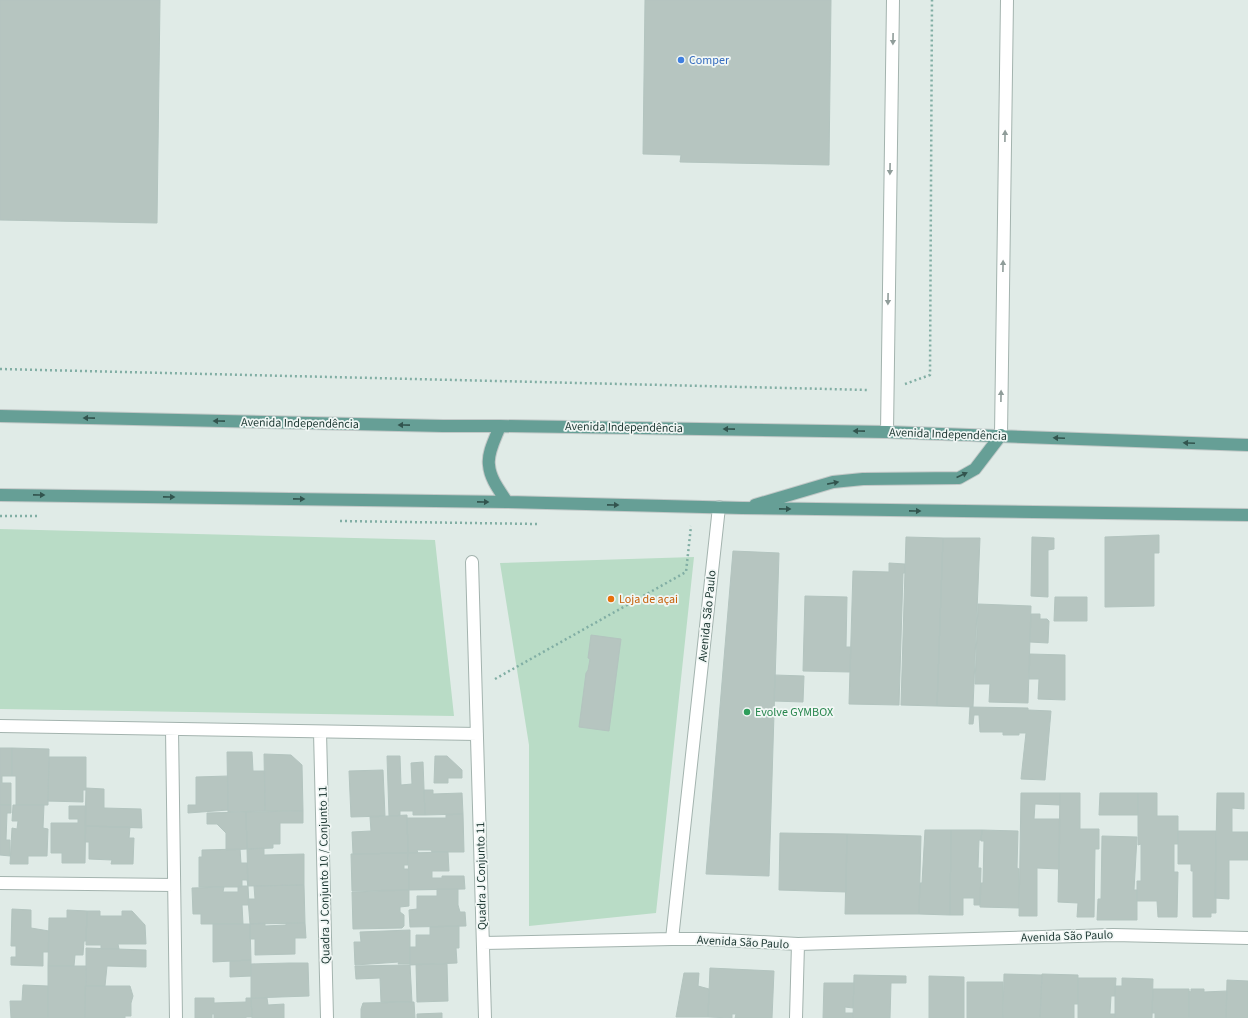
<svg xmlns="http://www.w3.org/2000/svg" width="1248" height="1018" viewBox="0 0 1248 1018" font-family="'Source Sans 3',sans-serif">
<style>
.green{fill:#b9dcc6}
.building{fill:#b6c5c0;stroke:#b3c4bf}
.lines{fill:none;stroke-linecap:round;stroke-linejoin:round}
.minor-casing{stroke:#a3b3ae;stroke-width:14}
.tertiary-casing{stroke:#a3b3ae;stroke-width:14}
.primary-casing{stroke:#c1c8c7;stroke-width:14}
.path{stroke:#81aea4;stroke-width:2.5;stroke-dasharray:2 3;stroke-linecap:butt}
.minor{stroke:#fff;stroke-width:12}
.tertiary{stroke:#fff;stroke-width:12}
.primary{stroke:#669f96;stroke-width:12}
.oneway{fill:#909d9a}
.oneway2{fill:#32544e}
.shop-dot{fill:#3f7fe0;stroke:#f1f7f5;stroke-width:1.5}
.food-dot{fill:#e8710a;stroke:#f1f7f5;stroke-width:1.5}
.leisure-dot{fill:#2e9e5b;stroke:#f1f7f5;stroke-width:1.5}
.labels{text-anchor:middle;stroke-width:3.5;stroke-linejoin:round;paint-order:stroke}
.shop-label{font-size:12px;fill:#366cbe;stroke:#f1f7f5;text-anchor:start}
.street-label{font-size:12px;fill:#213b36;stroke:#f1f7f5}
.food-label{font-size:12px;fill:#c56008;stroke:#f1f7f5;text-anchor:start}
.leisure-label{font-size:12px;fill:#27864d;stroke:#f1f7f5;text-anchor:start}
</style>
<rect width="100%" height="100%" fill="#e0ebe7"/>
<!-- green -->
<path class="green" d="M0,529L435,540L454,716L0,709Z
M694,557L656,913L529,926V745L500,563Z"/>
<!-- building -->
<path class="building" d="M0,0H160L157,223L0,220Z
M645,0H831L829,165L680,162L681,155L643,154Z
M1159,535V553H1154V606L1105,607V537Z
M906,537L943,538L937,706L901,705Z
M1032,537L1054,538V549L1048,550V597L1031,596Z
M943,538H980L973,707L937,706Z
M733,551L779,553L769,876L706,874Z
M889,563L905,564V573H903L899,705L849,704L853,571L889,572Z
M805,596L847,597L846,647H851L850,672L803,671Z
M1055,597H1087V621H1054Z
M978,604L1031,606L1028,703L989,702L990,684H975Z
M1031,614H1040V619H1047L1049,621L1048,643L1030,642Z
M591,635L621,639L609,731L579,727L586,673L588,670L590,659L588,658Z
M1030,654L1065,655V700L1038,699L1039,679H1029Z
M775,675L804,676L803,702L774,701Z
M970,707L1028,708V710L1051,711L1045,780L1021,779L1026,733H1019V735H1003V732H980L979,715H974L973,724H969Z
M0,748H12V776H2V783H11V805H0Z
M12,748L49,749L48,805H16V776H12Z
M227,752H252L253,771H265V811L228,812Z
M264,754L291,755L302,765L303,811H265Z
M387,756H400L401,785L412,784L411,763L423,762L425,815H413V811H400V816H389Z
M435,756H447L462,770V778H448V783H434Z
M49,757H86V790H83V802L48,801Z
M383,770L385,816L351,817L349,771Z
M228,776V810L188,813V805H196V777Z
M86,788L104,789V808L141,809L142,828L85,826Z
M424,790H433V794L462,793L463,814L425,815Z
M1021,793H1060V805L1035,804L1034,819H1060L1059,869L1037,868V916H1019Z
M1060,793H1080V829H1099V849H1095L1094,917H1077L1078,903L1058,902Z
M1100,793H1138V815H1099Z
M1138,793H1157V816H1178V844H1174V872H1178L1177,917H1158L1157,901H1137V881H1141V844L1138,845Z
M1217,793H1244V809L1232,808V832H1248V860H1229V899L1215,898Z
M0,805H11V813H7L6,840H10V856L0,855Z
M13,805H44L43,828L48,829L47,856H28V864H10L12,828L17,829L18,821H12Z
M69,806H86L85,863H62V853H51V823H78V819H69Z
M303,811V823H280V844H273V848L247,849L246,812Z
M246,812L247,849L226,850V833L217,824H207V813Z
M460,814H463L464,852H432L431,850H417L418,853H408L407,818H446V815Z
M407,815L408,853L353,854L352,832L371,831L370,817Z
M85,826L130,827L129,838H134L133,864H111L112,860L89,859V842H85Z
M925,830H951L950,915L919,914L920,883H922Z
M951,830H982L981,840H979L978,868H981L980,905H974V898H963V915H950Z
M982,830L1018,831L1017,868L1019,869V908L980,907L981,883H983L984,841H981Z
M1178,831H1216V913H1211V917H1193V871H1191V864H1178Z
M780,833L847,834L846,892L779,890Z
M847,834L921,836L919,914H845Z
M1102,836L1137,837L1134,890H1137V920H1097L1098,899H1101Z
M264,848V855L304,854V885L248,886L247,849Z
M240,849L241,863H247L248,886L247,880H242V887H199V857H202V850Z
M448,852L449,871H432V878H442V876H464L465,889L409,890L408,853Z
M408,853V865H404V869H409V890L352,891L351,854Z
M304,885L305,923L250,924L248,899H255L254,886Z
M238,886H248L249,905H242L243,924H201V914H193L192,888L224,887L223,892H238Z
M437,889H458V905L460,912H465L466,926L410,927L409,910L417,909V896H437Z
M409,890V906L400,907V912L404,915V926L402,928L353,929L352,892Z
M12,909L31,910V928L49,931V952H43V966L11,965V957H16V946H11Z
M67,910L87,911L86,941H84L83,955H75L74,966H48L49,918H67Z
M87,911H100V916H122V911H132L145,925L146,944H118L119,949H101V945H86Z
M265,923V926L286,925V923H305L306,938H295V954L255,955V939H250V924Z
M213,924H250L251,960L213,962Z
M459,926V948H456L457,963L410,965V947H416V935H430V927Z
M410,930V964H398L399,962L355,965L354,942H361L360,932Z
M86,948L146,950V967L107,966L105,986H86Z
M251,960V976L230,977V961Z
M289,963H308L309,996L251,998V964Z
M416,964H447L448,1001L417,1002Z
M410,965L412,1002H381L380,978L356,979L355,966Z
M48,966H86L85,1018H48Z
M710,968L774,971L772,1018H735L736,1014H732V1018L708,1017Z
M684,973H699L698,986L709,989L708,1017H676Z
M1004,974L1042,975L1040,1018H1003Z
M1042,974L1078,975V1004H1074V1018H1040Z
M854,975L906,976V983H891L890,1018H853Z
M929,976L964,977V1018H929Z
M1078,978H1116L1115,996H1111L1110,1013V1014H1115V1018H1078Z
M1122,978L1153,979L1152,1018H1115V986H1122Z
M1227,980L1248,981V1018H1226Z
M967,982H1003V1018H967Z
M824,983H854L853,1008L845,1007V1013H853V1018H823Z
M23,985L48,986V1018H11L10,1001H22Z
M85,986H130L133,996L131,1003V1016H125V1018H85Z
M1153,989H1189V1018H1155V1013H1152Z
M1191,989H1204V992L1227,991L1226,1018H1189V991L1191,992Z
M195,998H214V1003L246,1002V998H251L252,1017H246V1018H214V1014H212V1018H195Z
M251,998H267L268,1005L284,1004V1018H252Z
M414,1002L415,1018H361V1009L363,1003Z
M442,1013V1018H417V1014Z"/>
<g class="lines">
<defs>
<path id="minor" d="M472,562L485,1018
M0,726L477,734
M172,729L176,1018
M320,732L327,1018
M0,883L174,885
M672,939L719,507
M483,943L672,939H705L798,944L1113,935L1248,938
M796,1018L798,944"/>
<path id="tertiary" d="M887,432L893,0
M1001,435L1007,0"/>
<path id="primary" d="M0,416L443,426H500L887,432L1248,445
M500,426C496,437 487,453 489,465C490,479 500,491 507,502
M0,495L507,502L742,508L1248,515
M755,505L833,482L863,479L959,478L975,469L1001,435"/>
</defs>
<!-- minor casing -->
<use href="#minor" class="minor-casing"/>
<!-- tertiary casing -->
<use href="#tertiary" class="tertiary-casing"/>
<!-- primary casing -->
<use href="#primary" class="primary-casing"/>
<!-- path -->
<path class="path" d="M0,369L869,390
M905,384L930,375L932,0
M0,516H39
M340,521L537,524
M495,679L686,572L691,526"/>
<!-- minor -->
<use href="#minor" class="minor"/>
<!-- tertiary -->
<use href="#tertiary" class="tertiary"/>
<!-- primary -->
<use href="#primary" class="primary"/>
</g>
<!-- one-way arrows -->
<defs><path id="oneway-solid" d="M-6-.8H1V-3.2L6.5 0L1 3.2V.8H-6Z"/></defs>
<g class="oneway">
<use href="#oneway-solid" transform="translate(893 39) rotate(91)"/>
<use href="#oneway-solid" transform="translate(1005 136) rotate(-89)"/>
<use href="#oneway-solid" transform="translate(890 169) rotate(91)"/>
<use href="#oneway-solid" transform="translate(1003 266) rotate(-89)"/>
<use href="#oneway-solid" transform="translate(888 299) rotate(91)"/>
<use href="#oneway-solid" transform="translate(1001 396) rotate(-89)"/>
</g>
<g class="oneway2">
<use href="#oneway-solid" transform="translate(89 418) rotate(-179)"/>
<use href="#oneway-solid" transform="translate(219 421) rotate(-179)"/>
<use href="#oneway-solid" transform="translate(404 425) rotate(-179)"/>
<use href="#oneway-solid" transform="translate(729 429) rotate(-179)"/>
<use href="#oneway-solid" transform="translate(859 431) rotate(-179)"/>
<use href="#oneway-solid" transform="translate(1059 438) rotate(-178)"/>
<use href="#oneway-solid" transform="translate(1189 443) rotate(-178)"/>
<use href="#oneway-solid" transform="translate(962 475) rotate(-25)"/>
<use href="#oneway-solid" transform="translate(833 483) rotate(-11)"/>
<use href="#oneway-solid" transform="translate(39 495) rotate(1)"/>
<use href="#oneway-solid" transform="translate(169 497) rotate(1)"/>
<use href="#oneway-solid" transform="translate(299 499) rotate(1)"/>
<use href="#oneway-solid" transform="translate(483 502) rotate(1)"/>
<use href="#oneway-solid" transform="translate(613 505) rotate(1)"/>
<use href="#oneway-solid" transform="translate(785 509) rotate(1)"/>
<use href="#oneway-solid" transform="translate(915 511) rotate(1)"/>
</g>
<!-- markers -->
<circle class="shop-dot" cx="681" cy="60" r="4"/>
<circle class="food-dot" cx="611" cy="599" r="4"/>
<circle class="leisure-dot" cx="747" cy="712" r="4"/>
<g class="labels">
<!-- shop labels -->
<g class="shop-label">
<text x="689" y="64">Comper</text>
</g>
<!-- street labels -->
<g class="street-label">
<text transform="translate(300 423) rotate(1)" y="4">Avenida Independência</text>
<text transform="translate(624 427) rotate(1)" y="4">Avenida Independência</text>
<text transform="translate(948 434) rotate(2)" y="4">Avenida Independência</text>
<text transform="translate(707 616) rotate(-84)" y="4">Avenida São Paulo</text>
<text transform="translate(324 875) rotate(-91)" y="4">Quadra J Conjunto 10 / Conjunto 11</text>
<text transform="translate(481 876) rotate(-91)" y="4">Quadra J Conjunto 11</text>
<text transform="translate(1067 936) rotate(-2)" y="4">Avenida São Paulo</text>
<text transform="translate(743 942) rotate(3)" y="4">Avenida São Paulo</text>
</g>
<!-- food labels -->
<g class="food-label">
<text x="619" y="603">Loja de açai</text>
</g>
<!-- leisure labels -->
<g class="leisure-label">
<text x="755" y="716">Evolve GYMBOX</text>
</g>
</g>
</svg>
